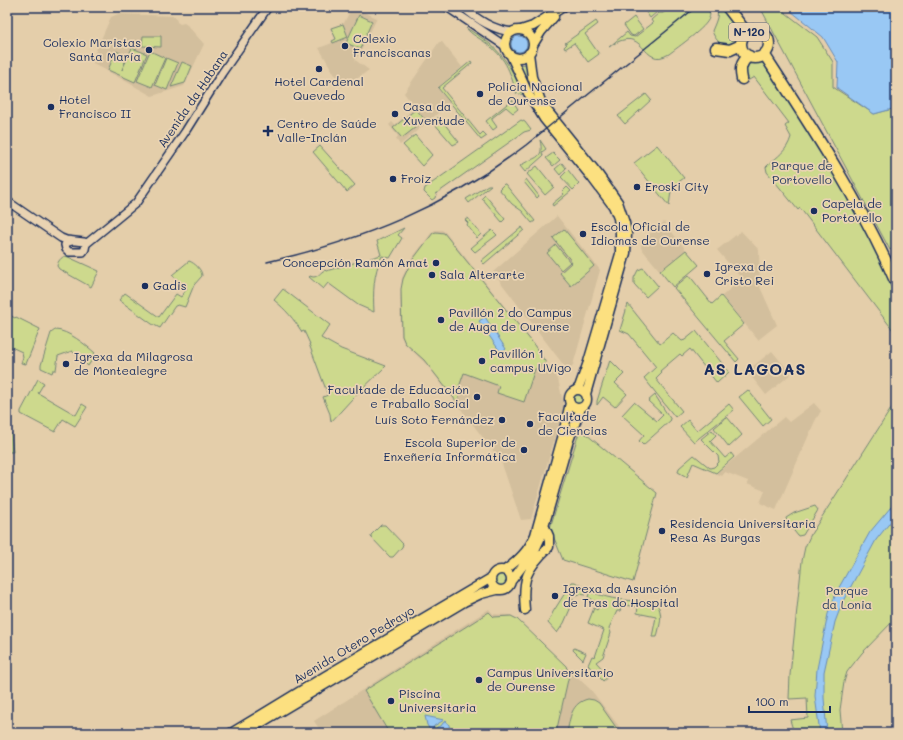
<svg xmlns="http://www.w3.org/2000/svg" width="903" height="740" viewBox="0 0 903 740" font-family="Mali,sans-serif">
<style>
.built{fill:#d3bf9d}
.green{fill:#cdd98d;stroke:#748476}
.water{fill:#99c8f4;stroke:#678bb8}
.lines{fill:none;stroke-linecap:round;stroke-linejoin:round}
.minor-casing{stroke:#1b2f5e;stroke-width:10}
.major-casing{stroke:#1b2f5e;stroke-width:11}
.highway-casing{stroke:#1b2f5e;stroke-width:13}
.minor{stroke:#e9d3b2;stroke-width:7}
.major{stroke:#fce080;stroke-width:8}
.highway{stroke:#fce080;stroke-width:10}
.rail{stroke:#1b2f5e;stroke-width:1.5}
.poi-dot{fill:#1b2f5e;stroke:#e9d3b2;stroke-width:1.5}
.labels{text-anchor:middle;stroke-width:3.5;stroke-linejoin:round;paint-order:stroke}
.shield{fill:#e9d3b2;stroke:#596077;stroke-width:1}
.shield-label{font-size:11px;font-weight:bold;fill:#1b2f5e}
.poi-label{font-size:12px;fill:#1b2f5e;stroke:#e9d3b2;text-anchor:start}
.street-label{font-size:12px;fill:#1b2f5e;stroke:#e9d3b2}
.park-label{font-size:12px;fill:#2d4063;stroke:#e9d3b2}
.district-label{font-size:16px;font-weight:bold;letter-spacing:1px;fill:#1b2f5e;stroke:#e9d3b2}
</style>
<rect width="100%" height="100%" fill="#e4ceaa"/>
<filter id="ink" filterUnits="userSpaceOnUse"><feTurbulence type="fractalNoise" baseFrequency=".025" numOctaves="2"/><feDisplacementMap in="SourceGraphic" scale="8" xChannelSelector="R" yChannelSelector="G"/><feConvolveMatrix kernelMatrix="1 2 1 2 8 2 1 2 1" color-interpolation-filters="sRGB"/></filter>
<g filter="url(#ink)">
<!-- built -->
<path class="built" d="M352,7L377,18L360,53L355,60L369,70L354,81L342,87L319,48L332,43V41L336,39L330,28L344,23Z
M118,14L174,16L176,18L177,22L180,24L184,23L187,25L204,44L184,86L152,96L93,63V57L111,17Z
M439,42H442L462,67L437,88L450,103L400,145L396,139L398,136L389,125L392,122L395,125L415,108L404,93Z
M557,216L600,270L573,365L569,369L565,367L493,272Z
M664,222L686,250L660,271L641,248L642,240Z
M435,230H442L445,232L532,341L558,379L564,407L531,519L521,520L501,461L427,365L404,343L401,336L400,298L402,278L410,261L432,232Z
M741,231L759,250L760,287L777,325L758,340L722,296L742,279L717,250Z
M772,351L791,374L766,395L747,371Z
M814,403L821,411L815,421L776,510L760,503L765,491L747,484L748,481L725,472L722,476L716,474L784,417L789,422Z
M489,609L493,614L511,615L591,690L624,733H322L314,721Z"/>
<!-- green -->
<path class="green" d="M642,7H655L658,11L650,18L646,12L648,10L647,8L645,10Z
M671,7H706C709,11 711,14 709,18C707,27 678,47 669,54C641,71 646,21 609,47L627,32L630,36L635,37L653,23L651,20L659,13H663Z
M716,7H722C730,18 742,29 738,43L726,47C719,43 715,39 712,31C715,23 720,15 716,7Z
M760,7H778L817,37L833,62V87L874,114L896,108V248L890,250Z
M359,15L372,21L360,49L346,43Z
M634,17L643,29L634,36L631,35L624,25Z
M596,21L598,24L585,34L599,54L588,62L574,43L565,49L564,47L567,44L565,43Z
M343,24L348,37L333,43L332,41L336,39L331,28Z
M466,28C501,48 507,60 524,95L516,93C510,70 505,57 486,43C479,38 472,35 466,28Z
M508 44a11 11 0 1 1 22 0a11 11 0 1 1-22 0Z
M143,36H161V47L142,46Z
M132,48L147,54L135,82L108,70L116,51L127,56L122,70Z
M150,51L165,58L152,87L137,81Z
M166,58L178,63L167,90L155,85Z
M753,60L763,63L767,68L813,139L860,218L882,262L896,295V334L800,208L798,210L767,172L766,167L768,165C778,156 787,151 791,137L785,126L789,123L754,77L749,80C744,71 744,65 753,60Z
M471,61L472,63L442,88L480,135L483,132L487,136L481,140L438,88Z
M182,62L192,66L185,83L171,87Z
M527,64L528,75L533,94L519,65Z
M646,94L651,100L625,124L618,116Z
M512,100L518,109L513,113L506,107L492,118V120L497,127L493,130L486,121Z
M416,109L425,120L402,138L393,128Z
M439,117L459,142L453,145L433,122Z
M521,120L525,122L531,130L524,132L436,194L435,198L432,200L424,192L425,188Z
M415,135L432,155L422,166L403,145Z
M540,140L546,149L542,152L543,156L525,172L520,166C533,156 545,161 540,140Z
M657,145L684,178L669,189L671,191L669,206L634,163Z
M320,146L355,185L347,192L313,152Z
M553,153L560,160L553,166L546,158Z
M562,163L566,168L560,175L555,169Z
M537,166L554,187L545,195L527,174Z
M568,170L579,184L573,190L561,177Z
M526,179L539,196L537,198L524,182Z
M504,184H505L535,221L532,223L522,211L512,204L499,189Z
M488,185H491L469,203L466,199Z
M567,187L571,191L553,206L552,204L564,194L562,192Z
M485,195L505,219L502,222L482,198Z
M468,218L481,234L477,238L467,225L468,223L465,220Z
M522,227L524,230L484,264L481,261Z
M404,228L398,235L402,238L390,258L382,256C373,274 373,293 374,312L358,305L328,283L323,289L309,277L310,276L313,277C319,277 320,272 325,270L326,271L381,255L377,241Z
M564,229L594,266L571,286L560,273L572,262L553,238Z
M492,230L497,235L475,252L471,248Z
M436,232L444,233L532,342L546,363L535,369L524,402L497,393L499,386L464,373L459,387L465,389L464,392L461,391L457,402L424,360L405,343L402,336L401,289L403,279L411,262L433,233Z
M556,245L570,262L561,270L547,253Z
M686,250L699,265L673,287L660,271Z
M66,256L99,271L91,287L59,269L57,266C58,261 61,257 66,256Z
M189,261C195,263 202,270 202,276L194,285L185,307L178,305L175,306L160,328L152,324L119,300L125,293L159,317L176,294L181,297L187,288L172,275Z
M643,268L658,286L646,297L634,284V278L638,270Z
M689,275L712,304L721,296L744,324L724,341L739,359L736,362L674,288Z
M283,289L330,325L321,338L341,349L386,366L352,399L331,422L330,414L323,397L328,395L309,344H310L304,331L302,332C293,318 286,310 274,300Z
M628,304L660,344L673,333L682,341L685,340L696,331L729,372L717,383L690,349L682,356L680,354L660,371L662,373L656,379L682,411L675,417L644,378L656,367L629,334L620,330Z
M7,314L15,318L16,317L40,329L26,364L21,363L23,357L22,352L7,345Z
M55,330C68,330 86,345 95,353L91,359L92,360L88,366L72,351L58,356L56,370H53L52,373L41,368V365L51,333Z
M610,360L624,374L615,383L627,394L615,407L603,397L597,405V401Z
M38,379L44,383L38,393L76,415L82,404L87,407L75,426L63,419L55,432L21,414V411Z
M748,390L771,419L763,426L739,397Z
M574 399a5 5 0 1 1 10 0a5 5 0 1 1-10 0Z
M655,395L671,420L643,445L639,441L644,435L622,415L634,402L657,421L663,415L648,401Z
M896,401V618L862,653L847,672L844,682L840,710L842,733H794L790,720L808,718L807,698L789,699L790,675L802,561L805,547L811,534Z
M729,404L734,410L694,442L680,427L688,420L697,431Z
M727,417L742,435L729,447L714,428Z
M580,429L657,493L633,582L563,560L550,528Z
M712,430L716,435L710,441L725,458L731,453L734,457L716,473L693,463L687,477L678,472L679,468L694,455L710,468L714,467L719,462L718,456L701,439Z
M7,433H11L13,452H7Z
M815,506L818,510L803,535L798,536L787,522L786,518L794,513Z
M381,525H385L403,544L402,547L393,557H390L371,537V535Z
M495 580a6 6 0 1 1 12 0a6 6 0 1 1-12 0Z
M572,582H575L588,590L585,595L580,594L570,596L569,598L574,600L564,623L557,633L548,623L553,612Z
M590,591C605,598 620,600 636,601L635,607L622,604L620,611H617L609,628L611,633L603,657L596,662L609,676L603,681L588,665L592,656L595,657L604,630L588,623L594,608L597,610L598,608L593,600L588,597Z
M639,601L656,602C664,615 660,623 657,637H652L656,617L637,613Z
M489,612L494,617L511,616L517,619L566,666L569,675L556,733H389L364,691Z
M574,648L586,653L583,660L573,650Z
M588,699L594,700L599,703L620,733H567C570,718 571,703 588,699Z"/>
<!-- water -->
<path class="water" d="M786,7H896V108L874,114L837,88L838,62L823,37Z
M511 44a8 8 0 1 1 16 0a8 8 0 1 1-16 0Z
M485,317L506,349L501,353L479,321Z
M896,501V515L876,540L843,601L835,622L824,672V698L827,733H820L815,696L817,669L828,614L837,591L870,532Z
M425,716L444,720L434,726L432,733L427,725Z
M446,721L449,725L450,733H435L437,727L441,726L443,723Z"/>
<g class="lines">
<defs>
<path id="minor" d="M447,7L505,46
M463,7C478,20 493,30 513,32
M7,201L61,238L66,240L84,242L86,244
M72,241L68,242L65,245L66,249L69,252H83L85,249L86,244
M86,244L136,203L185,132L222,73L268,7"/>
<path id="major" d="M521,30L533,26L563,7
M505 44a14 14 0 1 1 28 0a14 14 0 1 1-28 0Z
M533,45L541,32L554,17
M529,53L532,77L542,104L598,174L618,202L625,223L627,234L626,253L586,394
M511,56L528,93L544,119L592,178L613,206L618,218L620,233V254L588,362L579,387L576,390
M569 399a9 9 0 1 1 18 0a9 9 0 1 1-18 0Z
M491 580a10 10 0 1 1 20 0a10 10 0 1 1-20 0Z
M505,570C519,560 528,551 535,535L562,438L570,403
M512,580L535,550L541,537L569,440L581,408
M525,610C522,579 526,569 549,547V536L545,527
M231,733L325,676L491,578
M244,733L464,602L481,594L497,590"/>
<path id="highway" d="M727,7L747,33
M741 44a14 14 0 1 1 28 0a14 14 0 1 1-28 0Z
M716,48L730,50L741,45
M764,54C812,128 861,202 896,283
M742,79C740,70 740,63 749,56"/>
</defs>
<!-- minor casing -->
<use href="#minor" class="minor-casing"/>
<!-- major casing -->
<use href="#major" class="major-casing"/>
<!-- highway casing -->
<use href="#highway" class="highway-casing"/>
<!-- minor -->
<use href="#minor" class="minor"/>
<!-- major -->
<use href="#major" class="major"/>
<!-- highway -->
<use href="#highway" class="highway"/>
<!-- rail -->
<path class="rail" d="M267,262C364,240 446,206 526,145L696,7"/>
</g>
</g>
<!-- markers -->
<g class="poi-dot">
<circle cx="345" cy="46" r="4"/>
<circle cx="149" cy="50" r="4"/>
<circle cx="319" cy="69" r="4"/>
<circle cx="480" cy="94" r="4"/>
<circle cx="51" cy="107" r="4"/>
<circle cx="395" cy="114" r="4"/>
<path d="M266 125h4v4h4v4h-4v4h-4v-4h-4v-4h4z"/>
<circle cx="393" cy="179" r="4"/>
<circle cx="637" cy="187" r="4"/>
<circle cx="814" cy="211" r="4"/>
<circle cx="583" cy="234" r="4"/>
<circle cx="436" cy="263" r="4"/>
<circle cx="707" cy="274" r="4"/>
<circle cx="432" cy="275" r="4"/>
<circle cx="145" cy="286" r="4"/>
<circle cx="441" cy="320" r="4"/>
<circle cx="482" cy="361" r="4"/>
<circle cx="66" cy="364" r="4"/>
<circle cx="477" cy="397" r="4"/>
<circle cx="502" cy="420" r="4"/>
<circle cx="530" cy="424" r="4"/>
<circle cx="524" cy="450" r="4"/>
<circle cx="662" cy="531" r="4"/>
<circle cx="555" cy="596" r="4"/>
<circle cx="479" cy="680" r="4"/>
<circle cx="391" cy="701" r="4"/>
</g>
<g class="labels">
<!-- shield labels -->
<rect class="shield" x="729" y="23" width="40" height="18" rx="3"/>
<g class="shield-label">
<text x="749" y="36">N-120</text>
</g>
<!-- poi labels -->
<g class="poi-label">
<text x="353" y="43">Colexio<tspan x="353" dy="14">Franciscanas</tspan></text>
<text x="141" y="47" text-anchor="end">Colexio Maristas<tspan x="141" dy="14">Santa María</tspan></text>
<text x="319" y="86" text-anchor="middle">Hotel Cardenal<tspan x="319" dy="14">Quevedo</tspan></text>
<text x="488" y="91">Policia Nacional<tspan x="488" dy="14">de Ourense</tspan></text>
<text x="59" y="104">Hotel<tspan x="59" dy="14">Francisco II</tspan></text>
<text x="403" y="111">Casa da<tspan x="403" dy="14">Xuventude</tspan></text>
<text x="277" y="128">Centro de Saúde<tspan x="277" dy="14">Valle-Inclán</tspan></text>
<text x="401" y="183">Froiz</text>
<text x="645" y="191">Eroski City</text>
<text x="822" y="208">Capela de<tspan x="822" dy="14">Portovello</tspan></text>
<text x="591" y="231">Escola Oficial de<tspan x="591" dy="14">Idiomas de Ourense</tspan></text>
<text x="428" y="267" text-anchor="end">Concepción Ramón Amat</text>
<text x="715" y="271">Igrexa de<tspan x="715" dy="14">Cristo Rei</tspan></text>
<text x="440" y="279">Sala Alterarte</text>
<text x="153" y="290">Gadis</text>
<text x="449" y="317">Pavillón 2 do Campus<tspan x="449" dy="14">de Auga de Ourense</tspan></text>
<text x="490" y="358">Pavillón 1<tspan x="490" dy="14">campus UVigo</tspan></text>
<text x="74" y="361">Igrexa da Milagrosa<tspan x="74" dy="14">de Montealegre</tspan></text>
<text x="469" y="394" text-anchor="end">Facultade de Educación<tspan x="469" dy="14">e Traballo Social</tspan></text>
<text x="538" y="421">Facultade<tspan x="538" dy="14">de Ciencias</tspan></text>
<text x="494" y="424" text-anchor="end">Luís Soto Fernández</text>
<text x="516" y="447" text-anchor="end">Escola Superior de<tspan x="516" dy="14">Enxeñería Informática</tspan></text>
<text x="670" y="528">Residencia Universitaria<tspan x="670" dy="14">Resa As Burgas</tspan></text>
<text x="563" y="593">Igrexa da Asunción<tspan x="563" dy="14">de Tras do Hospital</tspan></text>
<text x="487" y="677">Campus Universitario<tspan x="487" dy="14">de Ourense</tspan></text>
<text x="399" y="698">Piscina<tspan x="399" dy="14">Universitaria</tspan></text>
</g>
<!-- street labels -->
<g class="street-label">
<text transform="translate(193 99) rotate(-56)" y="4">Avenida da Habana</text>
<text transform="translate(354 645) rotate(-31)" y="4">Avenida Otero Pedrayo</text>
</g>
<!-- park labels -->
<g class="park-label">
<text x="802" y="170">Parque de<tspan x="802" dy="14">Portovello</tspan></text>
<text x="847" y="595">Parque<tspan x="847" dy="14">da Lonia</tspan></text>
</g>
<!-- district labels -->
<g class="district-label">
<text x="755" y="375">AS LAGOAS</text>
</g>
</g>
<!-- margin -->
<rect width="903" height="740" fill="none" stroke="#e9d3b2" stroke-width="24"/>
<rect x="12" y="12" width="879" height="716" fill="none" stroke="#1b2f5e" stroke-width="1.5" filter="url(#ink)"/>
<!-- scale -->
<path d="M749 706v6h81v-6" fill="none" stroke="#1b2f5e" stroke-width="2"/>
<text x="755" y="706" font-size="12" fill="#1b2f5e" stroke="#e9d3b2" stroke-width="3" paint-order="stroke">100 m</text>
</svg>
